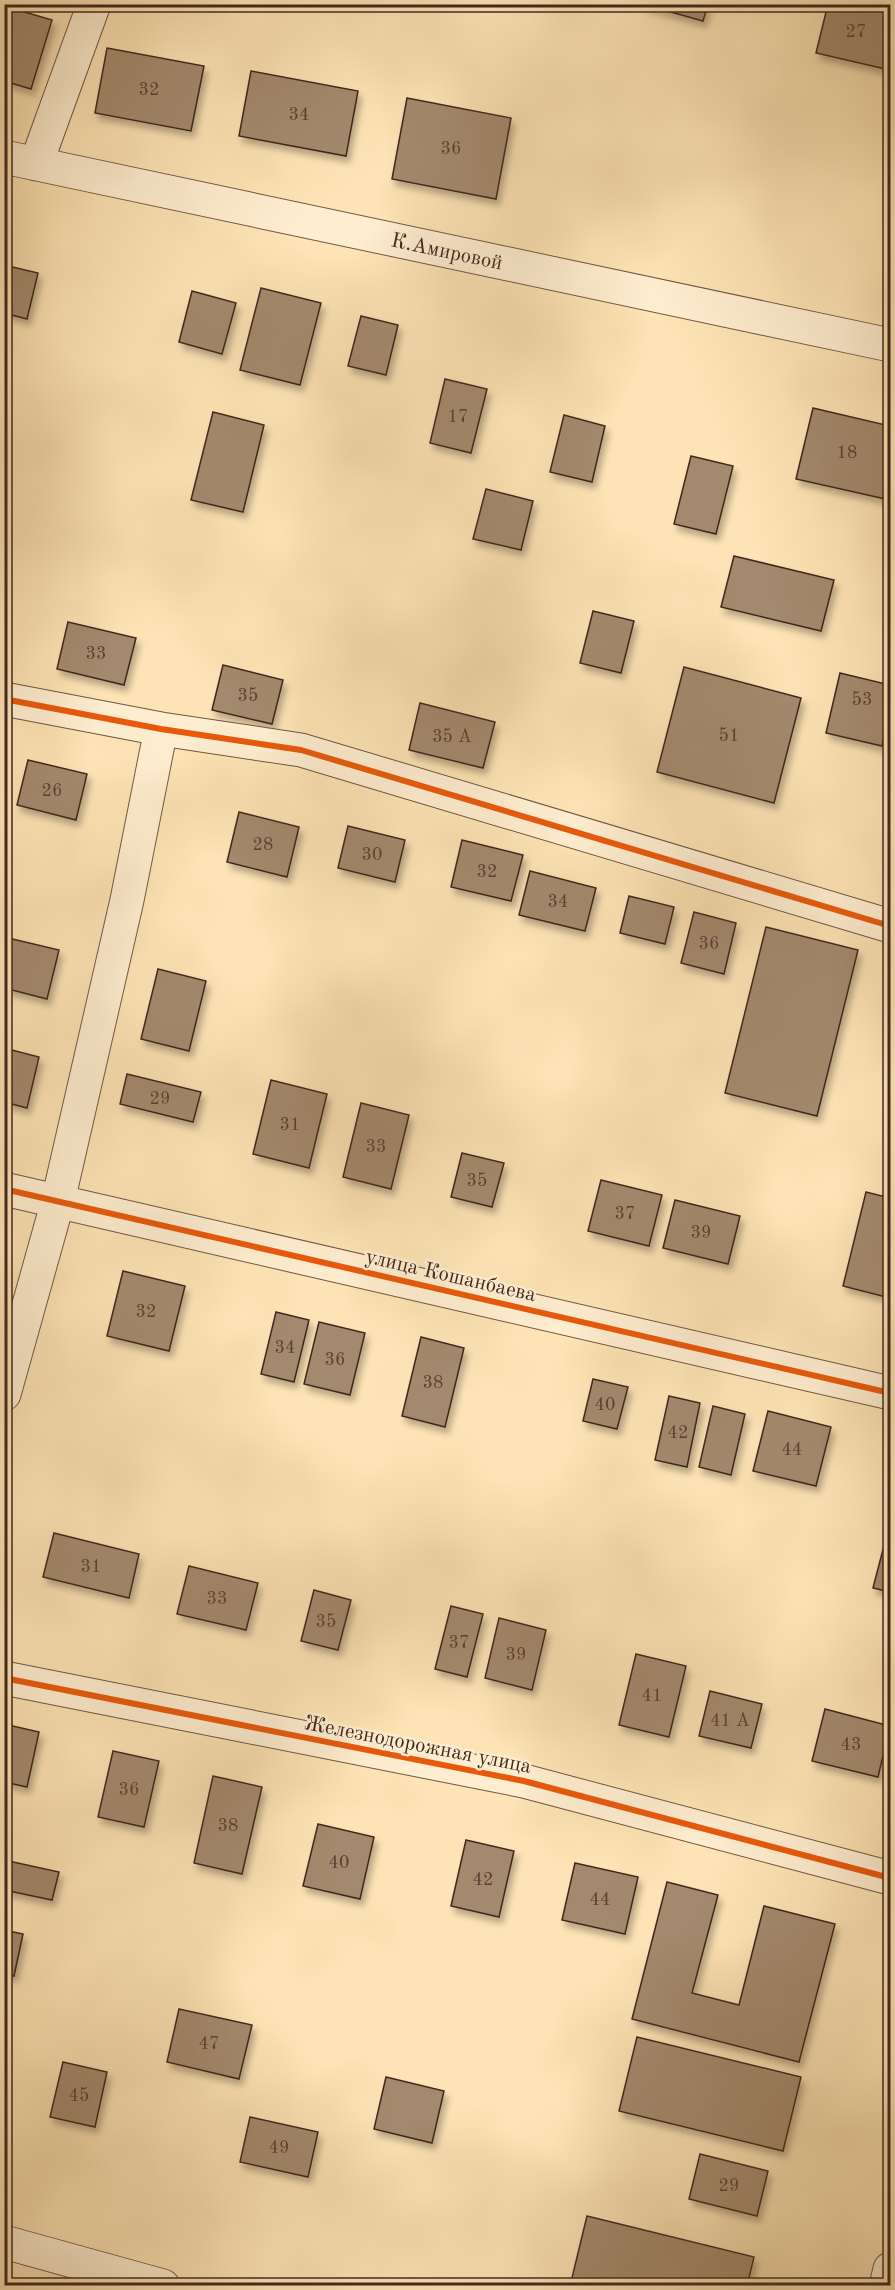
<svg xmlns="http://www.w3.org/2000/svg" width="895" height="2290" viewBox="0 0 895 2290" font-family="'Old Standard TT',serif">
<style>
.building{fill:#a3896d;stroke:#41281f;stroke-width:1.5;filter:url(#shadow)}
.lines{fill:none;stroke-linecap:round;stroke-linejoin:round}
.minor-casing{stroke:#705744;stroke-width:35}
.minor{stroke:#feedcf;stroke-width:33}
.cycleway-casing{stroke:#feedcf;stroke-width:10}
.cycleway{stroke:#e8590c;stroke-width:6}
.labels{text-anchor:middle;stroke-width:5;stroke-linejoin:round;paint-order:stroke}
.number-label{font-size:18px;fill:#5a4032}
.street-label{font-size:21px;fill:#41281f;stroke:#feedcf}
</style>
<defs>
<filter id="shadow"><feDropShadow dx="3.5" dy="6" stdDeviation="3" flood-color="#0004"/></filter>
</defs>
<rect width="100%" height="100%" fill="#fde3b5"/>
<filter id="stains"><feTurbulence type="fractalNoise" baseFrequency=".00333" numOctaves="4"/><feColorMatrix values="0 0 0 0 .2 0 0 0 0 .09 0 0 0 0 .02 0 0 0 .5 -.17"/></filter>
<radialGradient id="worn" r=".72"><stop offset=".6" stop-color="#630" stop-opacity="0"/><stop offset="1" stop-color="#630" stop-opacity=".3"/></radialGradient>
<!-- building -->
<path class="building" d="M642,4H708L703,21Z
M828,4H873L890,9V70L816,53Z
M4,6L52,20L31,89L4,81Z
M107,48L204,66L191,131L95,113Z
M251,71L358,91L346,156L239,136Z
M407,98L511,118L496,199L392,179Z
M4,265L38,273L27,319L4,313Z
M261,288L321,303L300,385L240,370Z
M192,291L236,303L222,354L179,342Z
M361,316L398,325L386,375L348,366Z
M445,379L487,389L471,453L430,443Z
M813,408L890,426V500L796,479Z
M213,412L264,425L243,512L191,500Z
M564,415L605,426L592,482L550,472Z
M691,456L733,466L716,534L674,524Z
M486,489L533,501L521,550L473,539Z
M734,556L834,580L821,631L721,607Z
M593,611L634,621L621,673L580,663Z
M68,622L136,638L124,685L57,669Z
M223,665L283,680L272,724L212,710Z
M684,667L801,698L774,803L657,772Z
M840,673L890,685V712L882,746L826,733Z
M420,703L495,722L483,768L409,750Z
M28,760L87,774L76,820L17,805Z
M239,812L299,827L287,877L227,862Z
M348,826L405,840L395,882L338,868Z
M462,840L523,855L511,901L451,887Z
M530,871L596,888L585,931L519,915Z
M629,896L674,907L665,944L620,933Z
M694,912L736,923L724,974L681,963Z
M766,927L858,950L817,1116L725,1093Z
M4,937L59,950L47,999L4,988Z
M158,969L206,981L189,1051L141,1039Z
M4,1048L39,1057L27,1108L4,1102Z
M127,1074L201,1092L193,1122L120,1104Z
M271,1080L327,1094L309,1168L253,1154Z
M361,1103L409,1115L391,1189L343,1177Z
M462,1153L504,1163L492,1207L451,1197Z
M601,1180L662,1195L649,1246L588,1231Z
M866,1192L890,1198V1298L843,1286Z
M675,1200L740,1216L728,1264L663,1248Z
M123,1271L185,1286L169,1351L107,1336Z
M276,1312L309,1320L294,1382L261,1374Z
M319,1322L365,1333L350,1395L304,1384Z
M421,1337L464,1348L445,1427L402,1416Z
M593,1379L628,1387L617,1429L583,1421Z
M669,1396L700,1403L687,1467L655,1460Z
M713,1406L745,1414L731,1475L699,1467Z
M768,1411L831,1427L816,1486L753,1471Z
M54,1533L139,1554L129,1598L43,1577Z
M887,1534L890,1535V1592L873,1588Z
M189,1566L258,1583L246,1630L177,1614Z
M314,1590L351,1600L338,1650L301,1641Z
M451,1606L483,1614L467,1677L435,1669Z
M499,1618L546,1630L532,1690L485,1678Z
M636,1654L686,1666L669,1737L619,1725Z
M710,1691L762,1704L751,1748L699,1736Z
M825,1709L890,1726L878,1777L812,1761Z
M4,1724L39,1732L27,1787L4,1782Z
M113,1751L159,1761L144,1827L98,1817Z
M213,1776L262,1787L242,1874L194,1863Z
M318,1824L374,1837L360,1899L303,1886Z
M466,1840L514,1851L499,1917L451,1906Z
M4,1860L59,1872L52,1900L4,1890Z
M575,1863L638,1877L625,1934L562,1920Z
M667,1882L718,1895L692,1993L739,2005L764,1906L835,1924L799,2062L632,2019Z
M4,1930L23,1934L14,1976L4,1974Z
M179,2009L252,2025L239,2079L167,2062Z
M637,2037L801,2077L783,2151L619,2111Z
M63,2062L107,2072L95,2127L50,2117Z
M386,2077L444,2091L432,2143L374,2129Z
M250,2117L318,2132L308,2177L240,2162Z
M700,2154L768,2171L757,2216L689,2199Z
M587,2216L754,2257L747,2286H570Z"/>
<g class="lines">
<defs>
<path id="minor" d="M4,157L890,345
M36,164L94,4
M4,699L161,729L301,750L890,926
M4,1189L890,1393
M4,1394L58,1201L127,900L161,729
M4,1678L524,1781L890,1878
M4,2242L163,2286
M886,2286L890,2269"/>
</defs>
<!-- minor casing -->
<use href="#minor" class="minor-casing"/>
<!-- minor -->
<use href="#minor" class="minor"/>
<defs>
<path id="cycleway" d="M4,699L161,729L301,750L890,926
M4,1189L890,1393
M4,1678L524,1781L890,1878"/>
</defs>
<!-- cycleway casing -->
<use href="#cycleway" class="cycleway-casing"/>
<!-- cycleway -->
<use href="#cycleway" class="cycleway"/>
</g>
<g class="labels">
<!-- number labels -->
<g class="number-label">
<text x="856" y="37">27</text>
<text x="149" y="95">32</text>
<text x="299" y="120">34</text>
<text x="451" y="154">36</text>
<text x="458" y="422">17</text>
<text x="847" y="458">18</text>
<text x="96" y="659">33</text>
<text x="248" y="701">35</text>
<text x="862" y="705">53</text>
<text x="729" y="741">51</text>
<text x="452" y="742">35 А</text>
<text x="52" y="796">26</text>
<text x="263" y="850">28</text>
<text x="372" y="860">30</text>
<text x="487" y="877">32</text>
<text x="558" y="907">34</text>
<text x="709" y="949">36</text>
<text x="160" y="1104">29</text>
<text x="290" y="1130">31</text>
<text x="376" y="1152">33</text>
<text x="477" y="1186">35</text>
<text x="625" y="1219">37</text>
<text x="701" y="1238">39</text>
<text x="146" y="1317">32</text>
<text x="285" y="1353">34</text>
<text x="335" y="1365">36</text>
<text x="433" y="1388">38</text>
<text x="605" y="1410">40</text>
<text x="678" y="1438">42</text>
<text x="792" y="1455">44</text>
<text x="91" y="1572">31</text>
<text x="217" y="1604">33</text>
<text x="326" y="1627">35</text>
<text x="459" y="1648">37</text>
<text x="516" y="1660">39</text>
<text x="652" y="1701">41</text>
<text x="730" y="1726">41 А</text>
<text x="851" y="1750">43</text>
<text x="129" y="1795">36</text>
<text x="228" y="1831">38</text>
<text x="339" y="1868">40</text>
<text x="483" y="1885">42</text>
<text x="600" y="1905">44</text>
<text x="209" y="2049">47</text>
<text x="79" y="2101">45</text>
<text x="279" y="2153">49</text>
<text x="729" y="2191">29</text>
</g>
<!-- street labels -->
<g class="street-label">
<text transform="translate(447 251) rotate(12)" y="7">К.Амировой</text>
<text transform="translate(451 1275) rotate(13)" y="7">улица Кошанбаева</text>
<text transform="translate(418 1744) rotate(11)" y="7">Железнодорожная улица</text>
</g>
</g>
<!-- margin -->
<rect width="895" height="2290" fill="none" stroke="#fde3b5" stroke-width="24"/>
<rect x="6" y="6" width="883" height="2278" fill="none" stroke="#41281f" stroke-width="3"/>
<rect x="12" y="12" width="871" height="2266" fill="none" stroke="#41281f" stroke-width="1.5"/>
<rect width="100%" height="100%" filter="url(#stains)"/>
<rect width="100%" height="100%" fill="url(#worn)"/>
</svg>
